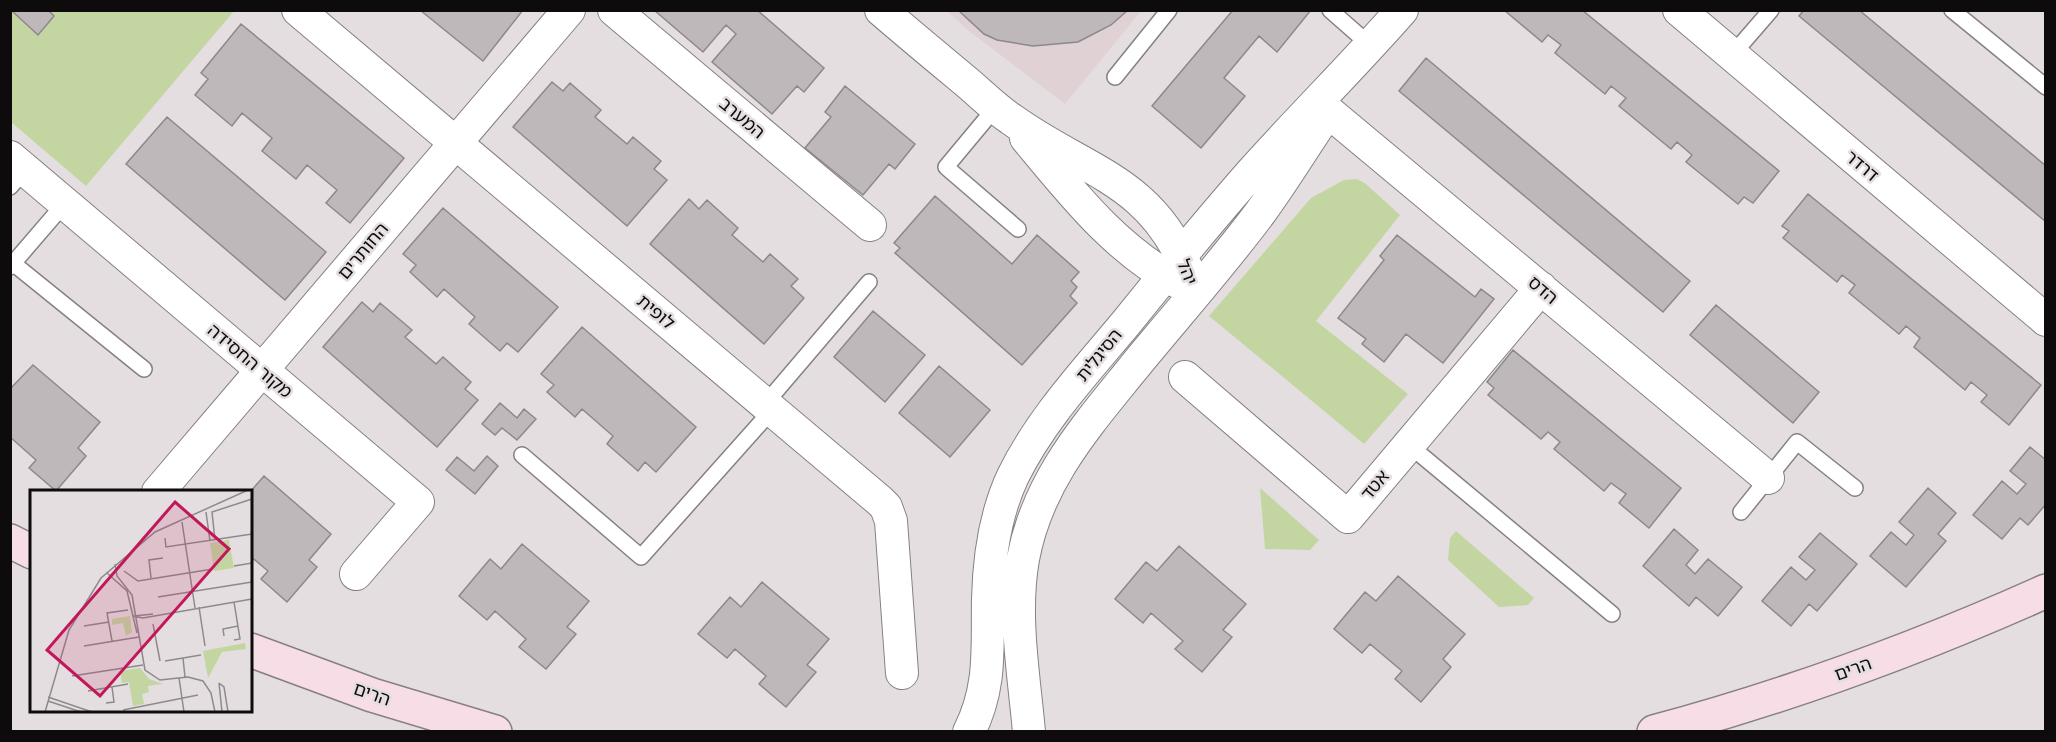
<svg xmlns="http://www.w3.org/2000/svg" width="2056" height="742" viewBox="0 0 2056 742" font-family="Jost,'Noto Sans Hebrew',sans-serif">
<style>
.built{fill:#e0d1d5}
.green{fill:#c3d6a2}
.building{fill:#beb8ba;stroke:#8d8889;stroke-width:1.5}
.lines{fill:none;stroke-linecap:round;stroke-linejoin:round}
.lane-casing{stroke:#868082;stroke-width:18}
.street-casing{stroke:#868082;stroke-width:34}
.secondary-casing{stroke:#868082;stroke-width:36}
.lane{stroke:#fff;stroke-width:15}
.street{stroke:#fff;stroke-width:32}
.secondary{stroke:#f7dee6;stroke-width:33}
.labels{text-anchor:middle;stroke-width:5;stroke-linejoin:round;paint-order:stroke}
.street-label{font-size:18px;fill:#0d0b0c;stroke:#e4dee0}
.inset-road{fill:none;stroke:#8e8a8b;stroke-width:1.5}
.view{fill:#c2185b;fill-opacity:0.15;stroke:#c2185b;stroke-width:3}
.inset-edge{fill:none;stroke:#0d0b0c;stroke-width:3}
</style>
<rect width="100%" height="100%" fill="#e4dee0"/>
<!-- built -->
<path class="built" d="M947,11H1141L1065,104L969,31Z"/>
<!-- green -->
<path class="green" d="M11,11H234L86,186L11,122Z
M1357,179L1366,184L1400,215L1316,321L1408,394L1364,444L1209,316L1311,198L1344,180Z
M1260,488L1319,540L1310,550L1265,549Z
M1456,531L1534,598L1528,605L1499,607L1448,560L1450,538Z"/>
<!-- building -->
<path class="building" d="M11,10H48L54,16L38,35Z
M420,10H523L483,61Z
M654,10H757L824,68L804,92L797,86L772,114L712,62L736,34L726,25L703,52Z
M958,10H1128L1111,25L1078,42L1033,46L997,40L984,34Z
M1233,10H1311L1277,52L1259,36L1224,78L1245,96L1201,148L1152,106Z
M1504,10H1582L1779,171L1753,203L1744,197L1738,204L1686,162L1692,155L1677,142L1671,149L1619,106L1626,98L1611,86L1605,94L1555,53L1561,45L1548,35L1542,42Z
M1804,10H1859L2046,166V222L1799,16Z
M241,24L404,158L350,223L326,203L337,190L307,165L296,179L262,151L272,138L242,113L232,126L195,95L208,79L201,73Z
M1426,58L1690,281L1663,312L1399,91Z
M552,82L563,91L570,83L601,110L595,117L627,144L633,137L661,161L654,169L667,180L627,226L513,127Z
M845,86L915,144L895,169L889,164L863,195L805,148L831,117L825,112Z
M167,117L326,252L285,300L126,164Z
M1808,194L2041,385L2009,425L1981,402L1987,395L1971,382L1965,390L1914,347L1920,338L1906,326L1899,334L1849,293L1855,285L1842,275L1837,282L1783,238L1789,231L1782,226Z
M935,196L1012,264L1037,235L1079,272L1071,281L1077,287L1070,296L1077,303L1022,365L895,253L900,248L894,243Z
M689,199L699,209L707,200L738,228L732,235L763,262L770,254L798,279L791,286L804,298L764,344L650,244Z
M443,208L558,307L518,352L507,343L500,351L469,324L475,317L444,289L437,297L410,272L416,265L403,254Z
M1397,235L1475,297L1481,289L1494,299L1443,363L1406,334L1384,362L1362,344L1366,339L1338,318L1384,260L1380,256Z
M362,302L373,312L380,303L412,330L405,337L436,364L443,357L471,382L465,389L478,400L437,447L323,347Z
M1716,305L1819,392L1793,423L1690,335Z
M873,311L925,355L885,402L834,357Z
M582,327L696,427L656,472L645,462L638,471L607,444L613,436L582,409L575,417L547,392L554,385L541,374Z
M1513,350L1681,488L1649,528L1619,503L1626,494L1611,483L1604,491L1554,449L1560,442L1548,432L1541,439L1488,395L1494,388L1487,382Z
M33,365L100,422L78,448L86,456L56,491L29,468L36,460L10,437V389Z
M939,366L990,410L950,457L899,413Z
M500,403L517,418L524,409L536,419L517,440L502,428L495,435L482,424Z
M2030,447L2046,460V504L2028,525L2020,518L2002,539L1973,515L2002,481L2017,494L2026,484L2010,471Z
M487,456L498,466L475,494L446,470L457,457L474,471Z
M264,476L331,534L309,560L317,567L287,602L261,579L268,571L250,556V492Z
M1928,488L1956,513L1938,534L1946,541L1906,587L1870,556L1891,532L1906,545L1914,535L1899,522Z
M1674,529L1698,550L1686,565L1695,574L1708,559L1742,587L1718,616L1696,597L1689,606L1643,566Z
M1820,533L1857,564L1817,611L1809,604L1791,626L1762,601L1791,567L1806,580L1815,570L1799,557Z
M522,544L589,601L567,627L576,634L546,669L519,647L526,639L495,611L487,620L459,596L490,559L501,569Z
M1179,546L1246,604L1223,630L1232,637L1202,672L1175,649L1183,641L1151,613L1143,623L1115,599L1146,562L1157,571Z
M1398,576L1465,634L1443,659L1451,667L1421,702L1395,679L1402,671L1370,644L1362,653L1334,629L1365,592L1376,601Z
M762,582L829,639L807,665L816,672L786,707L759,684L766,676L735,649L727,658L698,634L730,597L741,607Z"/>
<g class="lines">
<defs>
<path id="lane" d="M1330,10L1371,46
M1952,10L2046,87
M1732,55L1771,10
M1115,77L1169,10
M996,107L946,167L1018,229
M10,187L25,170
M14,264L144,369
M10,267L65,203
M765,404L869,282
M1409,445L1612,614
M522,455L641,557L772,410
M1741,512L1797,442L1855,488"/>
<path id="street" d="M298,10L880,501L886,507L891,521L902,673
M614,10L870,225
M881,10C910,35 939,59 969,84C983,96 996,109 1011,119C1084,172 1152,179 1189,274
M1679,10L2046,320
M1318,103L1768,478
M1026,138C1071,192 1118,253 1183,285
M10,157L418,502L356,574
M1185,377L1348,517L1541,288
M158,492L569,10
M969,732C992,687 987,647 988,599C989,556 995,514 1013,476C1041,419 1086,371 1126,323C1167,272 1208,222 1251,173C1300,118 1353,66 1402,10
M1029,732C1024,675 1013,616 1023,559C1037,483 1083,430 1130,372C1173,319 1219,268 1260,213C1282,183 1302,150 1323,119"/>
<path id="secondary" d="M10,541L32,552
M250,650L372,695L495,732
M1654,732C1788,696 1919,648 2046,591"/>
</defs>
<!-- lane casing -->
<use href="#lane" class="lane-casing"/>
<!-- street casing -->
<use href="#street" class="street-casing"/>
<!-- secondary casing -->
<use href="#secondary" class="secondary-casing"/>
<!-- lane -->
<use href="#lane" class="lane"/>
<!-- street -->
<use href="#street" class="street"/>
<!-- secondary -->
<use href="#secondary" class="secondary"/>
</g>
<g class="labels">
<!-- street labels -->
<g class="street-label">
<text transform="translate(742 118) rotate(40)" y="6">המערב</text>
<text transform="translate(1862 166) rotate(40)" y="6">דרדר</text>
<text transform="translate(363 251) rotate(-50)" y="6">החותרים</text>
<text transform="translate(1187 272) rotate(69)" y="6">יהל</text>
<text transform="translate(1543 290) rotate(40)" y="6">הדס</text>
<text transform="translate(656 312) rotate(40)" y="6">לופית</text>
<text transform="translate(1099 355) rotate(-51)" y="6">הסיגלית</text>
<text transform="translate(250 361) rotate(40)" y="6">מקור החסידה</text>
<text transform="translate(1375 485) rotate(-50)" y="6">אטד</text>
<text transform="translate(1853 669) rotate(-20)" y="6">הרים</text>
<text transform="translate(372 694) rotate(19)" y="6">הרים</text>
</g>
</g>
<!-- overview -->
<g transform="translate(30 490)">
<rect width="222" height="222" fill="#e4dee0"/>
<path d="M199,50L204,78L184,81L180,53ZM100,126L102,142L96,146L93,133L82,135V129ZM215,153L216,159L192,162L178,188L173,161ZM110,178L119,189L133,194L118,196L119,202L112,204L114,214L103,216L99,192L92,193L90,181Z" fill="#c3d6a2"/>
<path class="inset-road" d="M176,22L180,51M152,32L165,118M135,48L136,57L222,44M185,50L182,22L222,9M85,74L87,86L102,105L115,180L130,190L158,187L173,191L181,203L185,222M204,76L222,73M94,81L108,91L183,79M77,83L97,101L107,143M121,88L119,70L133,68M128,107L222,92M169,117L175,156M103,126L113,128L222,109M104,126L123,124M123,134L130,171M54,136L79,132M194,146L193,139L208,136M204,150L210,149L204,112M82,151L77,123L98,120M54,156L109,147M153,168L155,187M135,171L171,165M42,186L113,175M149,188L154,222M189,193L194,197L198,222M189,193L192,222M58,201L98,194M18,207L62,222M18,211L51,222M76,213L84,212L82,197M93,220L168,205M15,222L39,140L71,88L125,42L218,0"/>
<path class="view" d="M145,12L199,59L70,206L17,160Z"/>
<rect width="222" height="222" class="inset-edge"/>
</g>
<!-- border -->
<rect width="2056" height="742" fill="none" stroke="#0d0b0c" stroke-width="24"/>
</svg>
